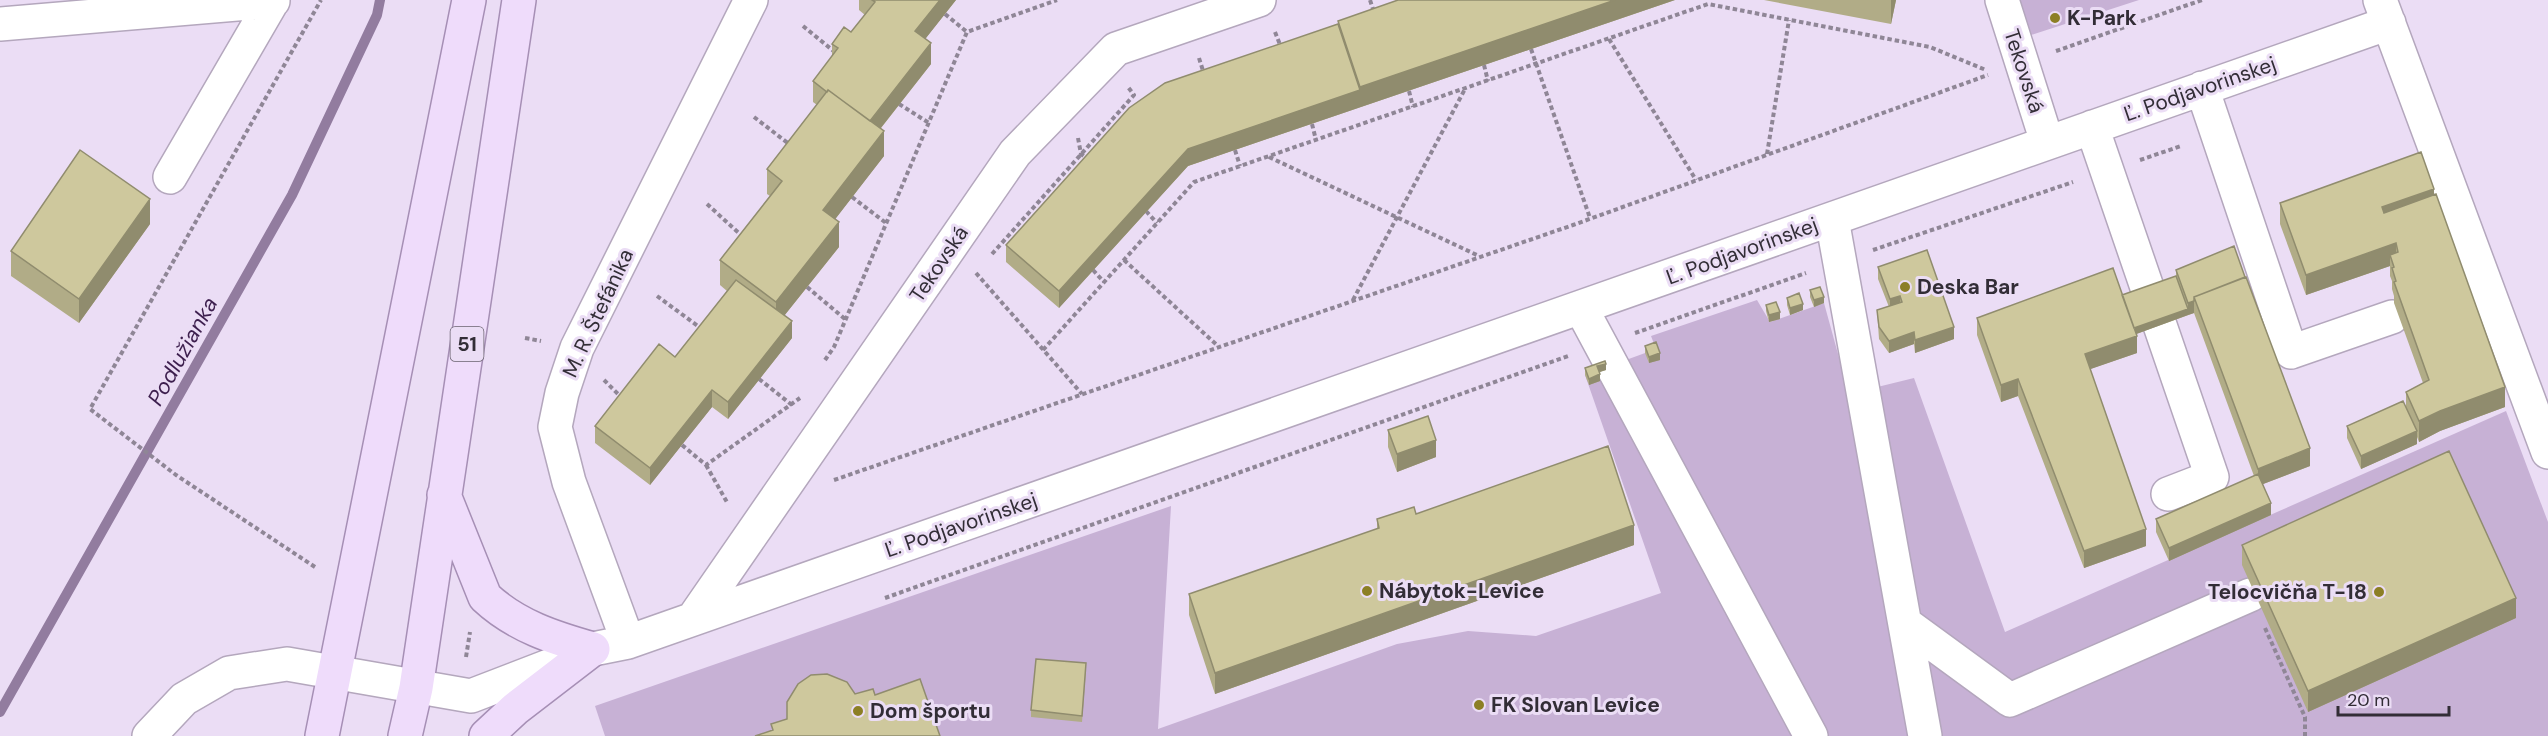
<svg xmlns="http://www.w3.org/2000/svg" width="2548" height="736" viewBox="0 0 2548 736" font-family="'DM Sans',sans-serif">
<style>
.pitch{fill:#c7b1d5}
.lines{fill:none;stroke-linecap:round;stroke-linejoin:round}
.stream{stroke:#927c9f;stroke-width:10}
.minor-casing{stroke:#b4a7bd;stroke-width:36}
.major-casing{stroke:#a68fb5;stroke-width:36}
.path{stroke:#8f8696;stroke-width:4;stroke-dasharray:4.5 3;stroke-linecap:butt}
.minor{stroke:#fff;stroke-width:33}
.major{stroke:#efdcfb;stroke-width:33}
.wall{fill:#b1ac87}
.shaded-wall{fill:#908c6e}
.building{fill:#cec89d;stroke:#908c6e;stroke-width:1.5}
.poi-dot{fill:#8c7f25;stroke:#ebddf5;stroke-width:2}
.labels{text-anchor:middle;stroke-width:6;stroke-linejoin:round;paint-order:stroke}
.shield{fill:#ebddf5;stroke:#6a626f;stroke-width:1.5}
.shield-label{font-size:20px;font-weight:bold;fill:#322d36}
.poi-label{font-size:21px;font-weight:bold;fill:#322d36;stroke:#ebddf5;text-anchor:start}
.street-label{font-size:21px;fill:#322d36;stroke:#ebddf5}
.water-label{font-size:22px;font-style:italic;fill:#3d1f4e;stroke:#ebddf5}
</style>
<rect width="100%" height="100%" fill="#ebddf5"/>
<!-- pitch -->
<path class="pitch" d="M2020,0H2139L2031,35Z
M1757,300L1770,322L1824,303L1849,394L1914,378L2005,632L2506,411L2548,522V736H605L595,706L1171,506L1158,729L1397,644L1468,631L1536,636L1661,593L1585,375L1656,349L1651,336Z"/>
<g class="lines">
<!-- stream -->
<path class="stream" d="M0,712L292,195L377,15L380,0"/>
<defs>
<path id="minor" d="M2002,0L2047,142
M2380,0L2548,452
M0,24L273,1
M2202,88L2291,352L2392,317
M2092,127L2212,477L2168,494
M170,177L273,0
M1832,219L1925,736
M1581,308L1811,736
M693,619L1015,153L1116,49L1259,0
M1906,624L2010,700L2250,595
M628,642L569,482L555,427L562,393L577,348L751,0
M149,736L184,699L229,673L287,664L471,696L593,649L628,642L2389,23"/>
<path id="major" d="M444,495L485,597C516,626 554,638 593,649
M322,736L469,0
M405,736L416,688L519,0
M486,736L515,709L593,649"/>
</defs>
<!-- minor casing -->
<use href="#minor" class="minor-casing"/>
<!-- major casing -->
<use href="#major" class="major-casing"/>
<!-- path -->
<path class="path" d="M1370,0L1374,12
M945,14L967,32
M803,26L836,53
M1275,32L1281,47
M1609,39L1696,180
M1531,49L1590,218
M2056,51L2202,0
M1199,58L1204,74
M1484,65L1488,81
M1409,91L1413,107
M899,104L929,123
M754,117L789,144
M1312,124L1316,140
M1078,138L1081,154L1089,160
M1235,150L1240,166
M1767,154L1789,20
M1269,157L1479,256
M2140,160L2181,146
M852,197L886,223
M707,204L742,236
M1146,211L1157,223
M1873,250L2073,182
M992,254L1134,95L1128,87
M1124,260L1219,347
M1093,270L1104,282
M976,273L1082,394
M807,287L845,319
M657,296L702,329
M1353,300L1465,89
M1635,333L1806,273
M525,338L541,341
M1043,350L1194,182L1708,4L1930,47L1986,70
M825,360L834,347L967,32L1057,0
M759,379L792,405
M604,380L622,398
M682,445L706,465L800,398
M706,465L728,504
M834,480L1573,225L1988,75
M315,567L176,475L90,409L321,0
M885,598L1568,356
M2265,628L2305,717V736
M466,657L470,632"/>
<!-- minor -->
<use href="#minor" class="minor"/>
<!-- major -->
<use href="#major" class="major"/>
</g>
<!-- wall -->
<path class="wall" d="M859,0H956L925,39L931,64L881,128L884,156L835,219L839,247L784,316L792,338L728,419L712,407L650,485L595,443V426L675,357L727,291L720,285V260L770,196L767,194V169L817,105L813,102V81L832,57V44L851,32L865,15L859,10Z
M1675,0L1188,166L1059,308L1006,262V245L1338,24V21Z
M1764,0H1896L1891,24Z
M2434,195L2505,407L2440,431L2419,442L2417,437V444L2361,469L2347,438V426L2406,408V392L2423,383L2394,303V296L2392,289V281L2390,276V266L2306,295L2280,224V203Z
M150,224L79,323L11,276V251Z
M1878,267L1954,339L1915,353L1914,344L1889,353L1879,339L1877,310L1889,307L1878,279Z
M2176,270L2310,466L2263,484L2271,515L2169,561L2156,532V519L2254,476L2194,313L2136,334L2137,353L2090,369L2146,546L2084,568L2018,396L2001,402L1977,335V318L2122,295L2176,276Z
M1810,290L1824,303L1814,307L1810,297Z
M1787,298L1803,310L1790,315L1787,305Z
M1766,305L1780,319L1769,322L1766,311Z
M1645,346L1660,360L1649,363L1645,353Z
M1585,368L1606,370L1599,372L1600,381L1589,385L1585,375Z
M1388,430L1436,457L1397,472L1388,447Z
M1416,514L1634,545L1215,694L1189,615V594L1377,529V519Z
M2242,545L2516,618L2308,712L2242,565Z
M1086,670L1082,722L1031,717V710Z"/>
<!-- shaded-wall -->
<path class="shaded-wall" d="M940,0H956L915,52V31Z
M1615,0H1675L1188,166L1059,308V291L1188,149L1360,90V87Z
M1891,0H1896L1891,24Z
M931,43V64L869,143V123Z
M884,131V156L823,235V210Z
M2434,189V209L2382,228V207Z
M150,199V224L79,323V299Z
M839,222V247L776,326V302Z
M2396,243V264L2390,255V266L2306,295V275Z
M1900,296V308L1890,311V299Z
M1824,297V303L1814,307V300Z
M2194,301V313L2188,315V303Z
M1803,304V310L1790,315V308Z
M2188,309V315L2131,336V329Z
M1780,312V319L1769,322V315Z
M792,321V338L728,419V402Z
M1954,327V339L1915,353V340Z
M1914,332V344L1889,353V341Z
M2137,336V353L2085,371V354Z
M1660,353V360L1649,363V357Z
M1606,364V370L1597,373V366Z
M1600,374V381L1589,385V379Z
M2018,379V396L2001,402V385Z
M2505,387V407L2440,431L2419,442V421L2440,411Z
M712,390V407L650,485V468Z
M2417,431V444L2361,469V456Z
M1436,440V457L1397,472V454Z
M2310,448V466L2258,486V469Z
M2271,503V515L2169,561V548Z
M1634,525V545L1215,694V673Z
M2146,529V546L2084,568V551Z
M2516,598V618L2308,712V691Z"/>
<!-- building -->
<path class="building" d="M872,0H940L915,31L931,43L870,121L828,90L827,92L813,81L838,48L832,44L844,27L851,32L875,2Z
M1398,0H1615L1360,87L1338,21Z
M1338,24L1360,90L1188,149L1059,291L1006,245L1129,108L1165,83Z
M828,90L884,131L823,210L839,222L776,302L720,260L782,181L767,169Z
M80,150L150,199L79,299L11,251Z
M2421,152L2434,189L2382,207L2384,213L2436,194L2505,387L2440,411L2419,421L2406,392L2429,380L2394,282L2396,281L2392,268L2394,267L2390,255L2398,252L2396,243L2306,275L2280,203Z
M2234,246L2245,277L2194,297V301L2188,303L2176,270Z
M1927,250L1954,327L1915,340L1914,332L1889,341L1879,327L1877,310L1902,302L1900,296L1890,299L1878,267Z
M2113,268L2137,336L2085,354L2146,529L2084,551L2018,379L2001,385L1977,318Z
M2176,276L2188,309L2134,328L2122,295Z
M2246,277L2310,448L2258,469L2194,297Z
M736,280L792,321L728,402L712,390L650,468L595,426L659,344L675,357Z
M1820,287L1824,297L1814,300L1810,290Z
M1799,293L1803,304L1790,308L1787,298Z
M1776,302L1780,312L1769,315L1766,305Z
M1656,342L1660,353L1649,357L1645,346Z
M1605,361L1606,364L1597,366L1600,374L1589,379L1585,368Z
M2403,401L2417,431L2361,456L2347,426Z
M1428,416L1436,440L1397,454L1388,430Z
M1608,446L1634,525L1215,673L1189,594L1379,528L1377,519L1414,507L1416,514Z
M2449,451L2516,598L2308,691L2242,545Z
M2258,474L2271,503L2169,548L2156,519Z
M1036,659L1086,663L1082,716L1031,710Z
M827,674L847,682L855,694L873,689L875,695L920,679L940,736H755L773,730L771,724L787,719V702L798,684L811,675Z"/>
<!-- markers -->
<g class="poi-dot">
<circle cx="2055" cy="18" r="6"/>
<circle cx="1905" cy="287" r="6"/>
<circle cx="1367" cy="591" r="6"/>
<circle cx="2379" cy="592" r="6"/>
<circle cx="1479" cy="705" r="6"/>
<circle cx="858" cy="711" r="6"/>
</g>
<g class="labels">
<!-- shield labels -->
<rect class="shield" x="450.5" y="327" width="33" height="34" rx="4.5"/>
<g class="shield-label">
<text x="467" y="351">51</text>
</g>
<!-- poi labels -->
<g class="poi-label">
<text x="2067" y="25">K-Park</text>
<text x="1917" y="294">Deska Bar</text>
<text x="1379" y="598">Nábytok-Levice</text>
<text x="2367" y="599" text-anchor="end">Telocvičňa T-18</text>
<text x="1491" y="712">FK Slovan Levice</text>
<text x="870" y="718">Dom športu</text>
</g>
<!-- street labels -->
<g class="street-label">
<text transform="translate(2024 71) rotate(72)" y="7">Tekovská</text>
<text transform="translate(2200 89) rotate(-19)" y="7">Ľ. Podjavorinskej</text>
<text transform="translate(1742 251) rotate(-20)" y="7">Ľ. Podjavorinskej</text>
<text transform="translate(939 264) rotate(-56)" y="7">Tekovská</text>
<text transform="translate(598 313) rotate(-65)" y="7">M. R. Štefánika</text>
<text transform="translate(961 525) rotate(-19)" y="7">Ľ. Podjavorinskej</text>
</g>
<!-- water labels -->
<g class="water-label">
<text transform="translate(182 351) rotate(-61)" y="8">Podlužianka</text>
</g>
</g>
<!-- scale -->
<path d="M2338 706v9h111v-9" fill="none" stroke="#322d36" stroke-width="3"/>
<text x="2347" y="706" font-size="18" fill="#322d36" stroke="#ebddf5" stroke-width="4.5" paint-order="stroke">20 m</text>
</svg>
